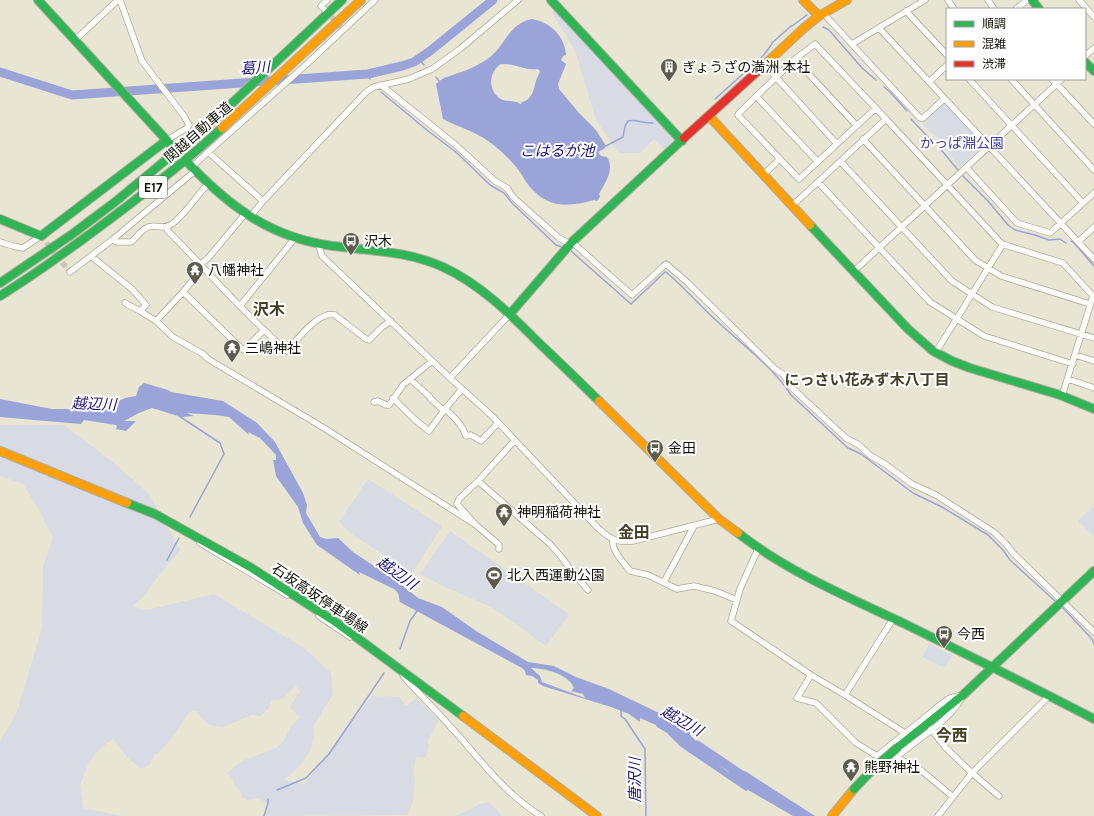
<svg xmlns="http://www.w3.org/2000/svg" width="1094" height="816" viewBox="0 0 1094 816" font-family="Karla,'Noto Sans JP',sans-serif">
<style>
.green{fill:#d8dbe4}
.water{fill:#9aa4d9;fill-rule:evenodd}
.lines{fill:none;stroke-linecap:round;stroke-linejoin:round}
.stream{stroke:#9aa4d9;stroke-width:1.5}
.river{stroke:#9aa4d9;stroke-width:9}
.street-tunnel{stroke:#c8c5b3;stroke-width:5.5;stroke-dasharray:5.5 3;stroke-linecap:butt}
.street-casing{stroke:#adaa9c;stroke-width:7}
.fast-casing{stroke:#adaa9c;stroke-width:10}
.slow-casing{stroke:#adaa9c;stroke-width:10}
.jam-casing{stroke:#adaa9c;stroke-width:10}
.street{stroke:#fcfbf8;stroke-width:5.5}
.fast{stroke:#30b455;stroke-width:8}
.slow{stroke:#ff9f0a;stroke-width:8}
.jam{stroke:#e5322d;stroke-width:8}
.fast-bridge-casing{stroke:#adaa9c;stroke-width:10;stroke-linecap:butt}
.fast-bridge{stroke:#30b455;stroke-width:8}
.labels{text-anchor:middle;stroke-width:4;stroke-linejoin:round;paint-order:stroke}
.shield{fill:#fff;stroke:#595850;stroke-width:1}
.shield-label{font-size:13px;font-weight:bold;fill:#121005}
.poi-label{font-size:14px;fill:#121005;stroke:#fff;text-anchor:start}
.street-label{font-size:14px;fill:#121005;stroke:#fff}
.park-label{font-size:14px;fill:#3c43a6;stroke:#fff}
.water-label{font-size:15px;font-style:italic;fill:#1c1477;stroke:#fff}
.neighbourhood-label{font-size:15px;font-weight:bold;fill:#454025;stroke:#fff}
.quarter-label{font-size:16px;font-weight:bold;fill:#454025;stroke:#fff}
</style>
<rect width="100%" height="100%" fill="#e8e5d2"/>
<!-- green -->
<path class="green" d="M554,8L672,136V141L664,149L654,139L640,153H619L596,120L575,50L552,13Z
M943,103H946L983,143V146L960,167L950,155L941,140L929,131L922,123Z
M0,425H64L114,463L149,494L180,550L156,579L145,595L133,606L147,610L214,594L304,648L331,673L333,694L314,725V737L311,749L301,764L284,780L304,784L372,696L399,697L406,706L416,698L439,720L428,741L429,748L425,758L416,757L413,773L415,780L413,802L407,815L266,816L268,807L265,802L258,798L248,800L242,798L240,790L235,786L233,779L227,773L242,761L276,748L282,743L293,723L300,718L290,707L300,691L296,686L282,699L272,700L269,708L261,716L252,715L223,727L209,725L196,711L189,712L176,732L162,750L155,754L150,764L141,769L129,759L113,739L98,750L88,765L80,785L83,808L121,816H0V742L17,712L42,628L43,566L53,538L38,508L23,484L0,476Z
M368,479L441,526V528L412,573L353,535L339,522Z
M1094,506V537L1078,521Z
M450,531L569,614L546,646L505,616L491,607L445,587L420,574Z
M929,644L952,655L945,668L922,657Z
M488,802L501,814L500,816H455L469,810L480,804Z"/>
<!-- water -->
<path class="water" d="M532,19C550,22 565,36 566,55L563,56L561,60L566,64L558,84L559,89L579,113L596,130L606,146L604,149L598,152L601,156L607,157C615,170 605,183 599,194L600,197L597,201L594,200C567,207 549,209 529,186C525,181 522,174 517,168C509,158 498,148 488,141C474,131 458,127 443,119L436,84C444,76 449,77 458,73C469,70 480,64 489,58C506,45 508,24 532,19ZM501,64C514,63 525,71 538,69L540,71C539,75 537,77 536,81C534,89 532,100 522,102L521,104C519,104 518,102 516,102C509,100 503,102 498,97C487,87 490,71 501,64Z
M144,383L168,390L171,392L223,401L257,423L275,442L303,493L307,505L306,513L320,537L326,539L338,538L353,552L374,566L378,563L384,571L418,598L442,607L476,631L528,662L554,666L576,677L609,689L659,713L690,730V735L719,765L728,772L745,771L815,816H793L748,790L746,791L681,747L667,733L657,727L656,725L640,718V722L629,714L611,707L543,686L538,683V680L532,676L526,675L525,671L522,668L400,602L398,593L394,589L359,572L360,575L317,545L303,523L298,507L276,476L273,460H276V455L260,438L248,432L249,435L229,417L216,415L187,413L194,416L181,417L152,408L139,413L124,421H136L126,431L116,429L117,427L116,425L84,420L81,424L0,417V399L52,409H90L108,406L125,398L136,396L139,387ZM531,668C544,668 569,674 574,688L571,691L583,694L585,698L542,682L540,676Z"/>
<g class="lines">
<!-- stream -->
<path class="stream" d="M823,27L829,30L862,68L876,80
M419,59L424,65
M368,74L370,79
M436,77L439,81
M884,87L890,92L907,111
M381,92L428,131L456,152L490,185L504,193L512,203L556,245L562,247
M715,99L763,56L772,44V43L791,26H792L807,15
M911,119L929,138L938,146L958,170
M606,146L623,137L625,126L628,121C637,119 644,124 653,123
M963,176L988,201L1008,225L1015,230L1035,235L1049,240L1060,239L1066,243
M1071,241L1074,243L1094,266
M571,251L631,304L665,272H666C685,288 701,307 719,323C744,346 772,366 791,395L848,448L861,454L913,493L942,507L988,535L1003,550L1010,560L1055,601
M179,416L220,443L224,454L190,517
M167,560L179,538
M1063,608L1092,639L1094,644
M400,649L410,621L417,611
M621,710V716L625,719L645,749L646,816
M277,790L306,778L329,754L384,673
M264,816L268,803V799"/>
<!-- river -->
<path class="river" d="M0,72L72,95L368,74L402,66L414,62L430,51L493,0
M697,745L746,778"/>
<!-- street-tunnel -->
<path class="street-tunnel" d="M326,11L341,27
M41,236L70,272"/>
<defs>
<path id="street" d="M120,0L142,61L184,116L189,125L187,128L167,140
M948,0L954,9
M988,0L994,9
M1079,0L1094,17
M324,9L321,6L327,0
M1016,9L1027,0
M906,11L947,55
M824,14L920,118H923L944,99
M879,28L1094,259
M75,40L118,0
M852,44L925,0
M1085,56L1094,48
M795,59L857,126
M764,64L837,144
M969,79L1083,203
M1011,79L1094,170
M1052,79L1094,124
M929,82L947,65
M381,85L457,146L495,181L507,188L513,197L559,238L570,244
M756,96L818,162
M876,108L799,179L738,115L739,113L795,59L815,44L886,119
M863,139L975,260L1001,276L1090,304
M208,152L309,62L375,0
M840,161L952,281L992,307L1094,338
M192,167L208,152L263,201
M966,167L1017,223L1050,233L1094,193
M764,174L780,159
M818,182L930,302L984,336L1073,364
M793,205L886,119L1001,243L1005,245L1063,263L1093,296L1062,396
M250,217L263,201L367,91L374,87L409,79L432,69L460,49L518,0
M166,227L168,231C208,271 244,314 287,351C298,339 318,311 335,315L366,339L369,340L382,327L391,321
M112,240L195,171
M0,242L13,246L23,248L41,236
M572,242L632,295L666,264L687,282L774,368L784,375L791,387L846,438L859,445L871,456L885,464L912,484L936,495L995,533L1006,544L1013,553L1094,632
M1078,242L1094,227
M318,243L322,256L450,378L492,416L598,528C610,539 616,543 633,541L719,519
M91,256L133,290L146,305L140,311L156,321L183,292
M200,265L209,257L245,214
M203,268L183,292L242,349L244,350L264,330
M854,271L1062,79
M70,272L112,240L117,242H131C137,237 141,230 148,227C156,224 165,230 172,224C187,213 195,197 208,184
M125,303L140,311
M240,306L295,238
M156,321L173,337L203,354L208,359L324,428L476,525
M936,352L1003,244
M1075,355L1094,361
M450,378L510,314
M410,379L429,396L431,399L444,411
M1068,379L1094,388
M393,398L413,418L429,431L445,409L462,389
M374,402L378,401L386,405H389L403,385L432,361
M445,409C454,417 462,424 466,436L471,435L481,441L498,423
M478,481L550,544L563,559L570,569L588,590
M613,540C611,550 624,563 630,571L648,575L677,589L694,586L715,591L737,600
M200,543L287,595
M499,549V545L497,543L476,525L457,504L459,499L478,481L515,440
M758,549L740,589L731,621L811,675L845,695L905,733
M664,582L694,526
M319,616L350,637
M401,670L404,677C418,693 434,708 448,724C478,756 502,792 541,816
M811,675L797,698L816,703L856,743L877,756L888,761H892C914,740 950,723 963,695L950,698L944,702L877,756
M845,695L893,619
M931,729L946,748L972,773L999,796
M896,757L922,771L953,797
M938,816L972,773L1049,696"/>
<path id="fast" d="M38,0L171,145
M551,0L682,141
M1032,0L1039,9
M1085,62L1094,71
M189,164C231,208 272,238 333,246C371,251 408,251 443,267C480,284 509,313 538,342C558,361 579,381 599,401
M0,219L41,236L167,140
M810,225L908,329L933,351L952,361L970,368L1060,395L1094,409
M0,283L71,235L115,202L213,121L342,0
M0,296C45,268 88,236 130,204C161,180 193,155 222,128
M510,314L572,242L684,138
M127,503L155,514L250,567L337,623L463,716
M738,533C788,572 848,597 905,624C968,655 1031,686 1094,719
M898,747L963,695L1094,571"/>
<path id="slow" d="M803,0L819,16
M760,69L804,28L819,16L847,0
M709,116L810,225
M222,128L361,0
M599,401L719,519L738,533
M0,451L127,503
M463,716L597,816
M832,816L854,789"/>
<path id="jam" d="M684,138L760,69"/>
</defs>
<!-- street casing -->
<use href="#street" class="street-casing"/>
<!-- fast casing -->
<use href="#fast" class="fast-casing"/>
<!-- slow casing -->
<use href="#slow" class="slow-casing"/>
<!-- jam casing -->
<use href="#jam" class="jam-casing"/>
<!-- street -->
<use href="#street" class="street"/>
<!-- fast -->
<use href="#fast" class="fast"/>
<!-- slow -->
<use href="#slow" class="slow"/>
<!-- jam -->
<use href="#jam" class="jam"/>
<defs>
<path id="fast-bridge" d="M854,789L875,767L898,747"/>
</defs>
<!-- fast-bridge casing -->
<use href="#fast-bridge" class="fast-bridge-casing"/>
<!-- fast-bridge -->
<use href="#fast-bridge" class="fast-bridge"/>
</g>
<!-- icons -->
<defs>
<symbol id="building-pin" viewBox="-11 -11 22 30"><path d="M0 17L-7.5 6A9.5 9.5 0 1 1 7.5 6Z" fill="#5d5b4d" stroke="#fff"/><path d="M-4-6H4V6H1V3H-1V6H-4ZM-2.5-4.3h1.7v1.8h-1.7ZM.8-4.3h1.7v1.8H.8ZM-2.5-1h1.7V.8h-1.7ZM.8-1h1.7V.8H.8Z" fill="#fff"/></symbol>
<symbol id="bus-pin" viewBox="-11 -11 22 30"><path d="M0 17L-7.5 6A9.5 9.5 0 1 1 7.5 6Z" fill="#5d5b4d" stroke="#fff"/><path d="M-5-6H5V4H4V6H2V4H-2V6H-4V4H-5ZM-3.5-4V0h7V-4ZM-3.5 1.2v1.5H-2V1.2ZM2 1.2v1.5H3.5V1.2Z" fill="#fff"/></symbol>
<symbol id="temple-pin" viewBox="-11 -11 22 30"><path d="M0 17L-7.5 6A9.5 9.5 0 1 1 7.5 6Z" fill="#5d5b4d" stroke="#fff"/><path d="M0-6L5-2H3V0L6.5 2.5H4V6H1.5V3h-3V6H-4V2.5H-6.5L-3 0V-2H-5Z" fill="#fff"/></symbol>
<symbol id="stadium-pin" viewBox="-11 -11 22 30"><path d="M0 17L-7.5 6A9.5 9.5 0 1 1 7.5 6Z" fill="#5d5b4d" stroke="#fff"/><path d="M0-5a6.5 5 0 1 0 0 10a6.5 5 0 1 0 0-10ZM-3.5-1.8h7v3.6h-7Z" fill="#fff"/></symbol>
</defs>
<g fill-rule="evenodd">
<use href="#building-pin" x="659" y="57" width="20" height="27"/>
<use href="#bus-pin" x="341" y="231" width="20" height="27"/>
<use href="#temple-pin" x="185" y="260" width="20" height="27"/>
<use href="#temple-pin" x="222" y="338" width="20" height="27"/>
<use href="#bus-pin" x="645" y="438" width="20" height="27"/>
<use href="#temple-pin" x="494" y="502" width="20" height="27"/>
<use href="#stadium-pin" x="484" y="565" width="20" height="27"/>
<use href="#bus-pin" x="934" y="624" width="20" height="27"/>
<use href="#temple-pin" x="841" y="757" width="20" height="27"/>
</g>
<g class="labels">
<!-- shield labels -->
<rect class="shield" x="139" y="176" width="28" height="22" rx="3"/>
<g class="shield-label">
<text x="153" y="192">E17</text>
</g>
<!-- poi labels -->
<g class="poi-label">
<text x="682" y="72">ぎょうざの満洲 本社</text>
<text x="364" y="246">沢木</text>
<text x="208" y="275">八幡神社</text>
<text x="245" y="353">三嶋神社</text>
<text x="668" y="453">金田</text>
<text x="517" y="517">神明稲荷神社</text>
<text x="507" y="580">北入西運動公園</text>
<text x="957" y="639">今西</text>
<text x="864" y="772">熊野神社</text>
</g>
<!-- street labels -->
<g class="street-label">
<text transform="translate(198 132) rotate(-41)" y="5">関越自動車道</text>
<text transform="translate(320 598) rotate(34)" y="5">石坂高坂停車場線</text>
</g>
<!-- park labels -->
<g class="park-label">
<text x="962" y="148">かっぱ淵公園</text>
</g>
<!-- water labels -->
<g class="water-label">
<text transform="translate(255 68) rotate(-4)" y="5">葛川</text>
<text x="557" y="156">こはるが池</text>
<text transform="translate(94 404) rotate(2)" y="5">越辺川</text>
<text transform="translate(397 573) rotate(35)" y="5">越辺川</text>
<text transform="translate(682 721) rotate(30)" y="5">越辺川</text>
<text transform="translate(635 780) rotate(-90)" y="5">唐沢川</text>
</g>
<!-- neighbourhood labels -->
<g class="neighbourhood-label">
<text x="867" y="385">にっさい花みず木八丁目</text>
</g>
<!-- quarter labels -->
<g class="quarter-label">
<text x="269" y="315">沢木</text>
<text x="634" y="538">金田</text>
<text x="952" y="741">今西</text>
</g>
</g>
<!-- legend -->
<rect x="946" y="8" width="140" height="72" fill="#ffffff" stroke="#a09f9b"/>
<rect x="954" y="21" width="20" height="6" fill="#30b455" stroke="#a09f9b"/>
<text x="982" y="28" font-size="12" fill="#121005">順調</text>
<rect x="954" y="41" width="20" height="6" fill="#ff9f0a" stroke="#a09f9b"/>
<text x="982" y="48" font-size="12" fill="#121005">混雑</text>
<rect x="954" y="61" width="20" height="6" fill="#e5322d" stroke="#a09f9b"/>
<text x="982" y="68" font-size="12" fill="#121005">渋滞</text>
</svg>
